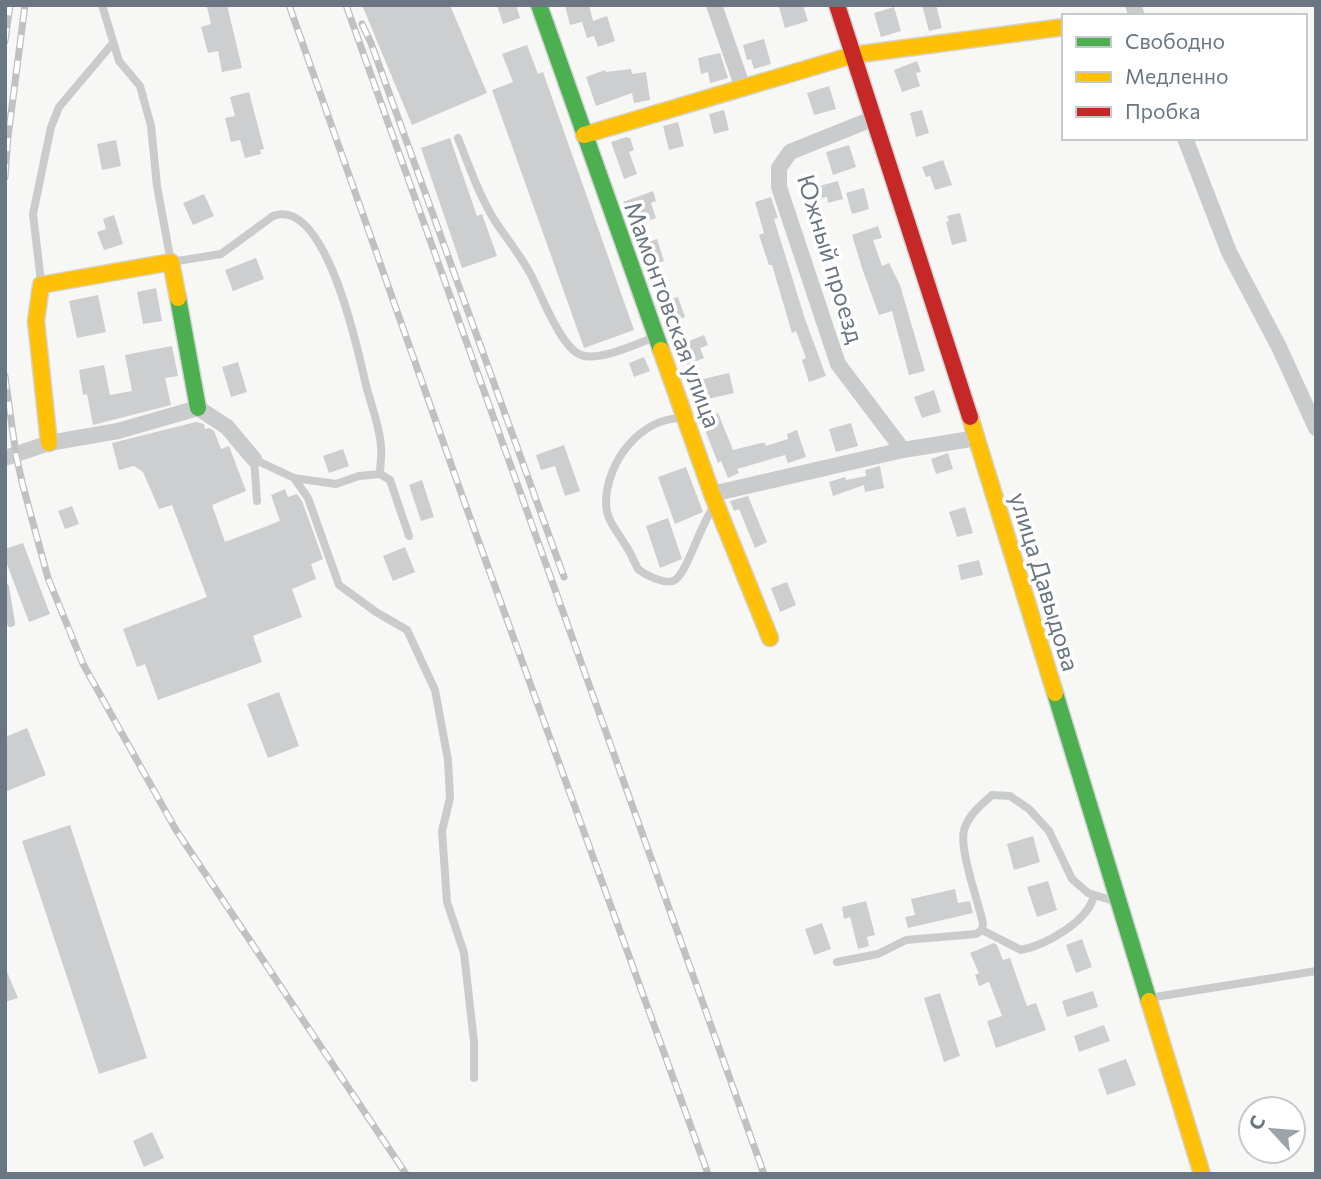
<svg xmlns="http://www.w3.org/2000/svg" width="1321" height="1179" viewBox="0 0 1321 1179" font-family="Commissioner,sans-serif">
<style>
.building{fill:#cdcecf}
.lines{fill:none;stroke-linecap:round;stroke-linejoin:round}
.fast-casing{stroke:#d3d4d4;stroke-width:19}
.slow-casing{stroke:#d3d4d4;stroke-width:19}
.jam-casing{stroke:#d3d4d4;stroke-width:19}
.lane{stroke:#cacbcc;stroke-width:8}
.street{stroke:#cacbcc;stroke-width:16}
.fast{stroke:#4caf50;stroke-width:16}
.slow{stroke:#ffc107;stroke-width:16}
.jam{stroke:#c62828;stroke-width:16}
.rail-casing{stroke:#c1c1c2;stroke-width:7}
.rail{stroke:#fff;stroke-width:4.5;stroke-dasharray:13;stroke-linecap:butt}
.labels{text-anchor:middle;stroke-width:7;stroke-linejoin:round;paint-order:stroke}
.street-label{font-size:24px;fill:#6a7783;stroke:#fff}
</style>
<rect width="100%" height="100%" fill="#f7f7f6"/>
<!-- building -->
<path class="building" d="M227,5L242,68L222,72L218,51L208,53L201,27L211,24L207,7Z
M362,5H450L487,93L412,125Z
M497,5H516L520,18L503,24Z
M565,5H589L593,21L607,16L615,41L598,47L594,36L587,38L582,22L570,25Z
M786,5H803L808,21L785,28L779,7Z
M922,5H936L942,28L929,31Z
M894,7L901,31L881,37L874,13Z
M764,39L771,64L754,69L751,59L747,60L743,45Z
M527,45L538,74L543,72L634,330L584,348L492,90L513,82L502,54Z
M720,53L728,78L710,83L708,72L701,74L698,58Z
M917,61L921,72L916,73L920,86L902,92L894,70Z
M631,69L632,74L646,72L650,100L634,103L632,93L596,106L586,77L605,70L606,72Z
M829,86L836,109L814,115L807,93Z
M249,92L264,149L260,150L261,154L245,158L240,140L231,142L225,118L235,116L230,97Z
M724,110L729,130L714,134L709,114Z
M922,110L929,133L916,137L910,113Z
M678,122L684,146L669,150L663,126Z
M626,137L630,138L634,150L629,152L637,174L624,179L611,142Z
M450,138L477,216L482,214L497,256L462,268L421,148Z
M116,140L121,166L102,170L97,144Z
M849,145L856,167L833,175L826,152Z
M943,160L952,185L935,190L930,176L926,177L922,167Z
M838,181L843,199L828,203L827,197L822,198L819,186Z
M864,188L869,209L852,214L846,193Z
M653,191L656,201L651,203L656,218L638,224L633,208L627,210L623,202Z
M204,194L214,216L193,225L183,203Z
M771,197L778,218L774,219L805,319L826,376L809,382L802,360L806,358L796,331L792,333L772,265H769L759,235L764,233L755,202Z
M960,213L967,241L952,245L946,222L949,221L947,216Z
M114,215L123,244L104,250L97,232L106,229L103,219Z
M878,226L882,238L873,240L882,266L889,263L900,285L925,371L909,375L892,311L879,315L863,271L852,235Z
M657,239L664,261L650,265L642,244Z
M256,258L264,279L233,291L225,270Z
M156,288L162,321L143,324L137,292Z
M98,295L106,332L77,338L69,301Z
M678,297L685,317L671,322L665,301Z
M704,335L708,345L700,348L704,358L687,365L679,345Z
M172,346L178,376L165,378L171,405L93,425L87,394L83,395L79,370L104,365L110,395L132,391L125,355Z
M644,357L650,371L634,377L629,363Z
M238,362L247,392L231,397L222,367Z
M729,373L734,393L708,399L706,392L693,395L690,382Z
M934,390L941,412L922,418L914,397Z
M718,413L733,450L761,443H765L766,446L788,439L787,434L797,430L806,457L788,463L785,455L737,469L739,473L728,478L721,461L718,463L705,430L708,428L705,419Z
M196,422L204,424L205,429L209,428L214,431L221,449L229,446L246,491L212,505L225,542L280,521L271,495L285,489L288,497L297,494L302,501L323,559L311,564L316,579L292,589L302,617L253,636L262,662L158,700L145,664L137,667L123,629L207,597L172,505L159,509L143,472L134,466L119,470L112,443Z
M851,423L858,446L836,452L829,429Z
M564,445L580,491L565,496L555,466L541,470L536,455Z
M343,449L349,466L329,473L323,456Z
M948,453L953,469L936,474L931,459Z
M880,466L884,488L865,492L864,485L833,496L829,482L845,477L846,480L866,476L865,470Z
M686,467L703,512L675,524L658,477Z
M422,480L434,517L421,521L409,485Z
M748,496L767,542L755,548L739,509L734,511L730,501Z
M72,506L79,524L65,529L58,511Z
M965,507L973,533L957,537L949,512Z
M668,518L682,559L660,568L646,526Z
M23,543L50,614L29,622L5,559V549Z
M405,547L415,572L393,581L383,556Z
M979,560L983,575L961,580L958,565Z
M787,582L796,605L780,612L771,588Z
M279,692L299,746L268,758L247,704Z
M27,728L46,775L5,792V737Z
M70,825L147,1058L99,1074L22,841Z
M1033,836L1040,862L1014,870L1007,844Z
M1048,881L1057,910L1037,917L1027,887Z
M955,889L958,903L970,901L973,913L908,928L905,917L915,915L911,899Z
M866,901L875,935L867,937L869,946L858,949L850,917L844,919L842,907Z
M822,923L831,949L814,955L805,929Z
M1082,939L1092,967L1076,973L1066,945Z
M994,943L997,945L1003,960L1010,958L1027,1006L1036,1003L1046,1030L996,1048L987,1021L1002,1016L989,982L979,986L975,975L979,973L970,953Z
M5,967L18,998L5,1002Z
M1093,991L1098,1007L1067,1017L1062,1001Z
M940,993L960,1056L944,1062L924,998Z
M1104,1025L1110,1041L1079,1052L1074,1036Z
M1126,1059L1136,1085L1107,1095L1098,1069Z
M152,1132L164,1158L144,1167L133,1141Z"/>
<g class="lines">
<defs>
<path id="fast" d="M539,5L661,350
M178,298L198,408
M1055,693L1149,1001"/>
<path id="slow" d="M584,135L853,55L1064,27
M661,350L712,494L770,638
M970,417L1055,693
M49,443L36,321L41,285L171,262L178,298
M1149,1001L1202,1174"/>
<path id="jam" d="M837,5L970,417"/>
</defs>
<!-- fast casing -->
<use href="#fast" class="fast-casing"/>
<!-- slow casing -->
<use href="#slow" class="slow-casing"/>
<!-- jam casing -->
<use href="#jam" class="jam-casing"/>
<!-- lane -->
<path class="lane" d="M102,5L119,61L140,86L151,126L157,186L171,262L221,254L273,216C326,196 358,351 366,385C371,405 380,427 381,447C382,456 380,465 380,474
M458,138C469,166 479,195 495,221C507,239 521,256 531,275C541,294 561,348 581,355C599,362 635,344 653,338
M41,282L33,214L51,127L59,107L113,43
M681,418C640,419 607,461 606,502C606,507 607,513 609,518C615,532 627,544 633,559C634,561 637,567 638,569C645,575 664,584 673,581C687,576 700,523 714,507
M294,478L336,484L359,476L380,474L390,480L409,536
M257,501L254,459L294,478L308,498L339,585L376,612L407,630L435,690L448,760L450,798L442,831L447,902L464,953L474,1042V1078
M5,587L11,623
M982,930L1021,950C1046,945 1089,921 1094,895
M837,962L878,954L906,940L976,934L982,930L983,923C978,901 959,849 964,830C969,814 981,805 992,795L1010,796L1029,809L1049,831L1072,879L1088,893L1114,901
M1149,998L1316,971"/>
<!-- street -->
<path class="street" d="M714,5L743,88
M1133,5L1137,16
M872,119L790,152L779,168V187L838,364L903,450
M1185,138L1229,252L1279,347L1316,428
M5,458L49,443L118,431L198,408L227,427L254,459
M712,494L903,450L977,438"/>
<!-- fast -->
<use href="#fast" class="fast"/>
<!-- slow -->
<use href="#slow" class="slow"/>
<!-- jam -->
<use href="#jam" class="jam"/>
<defs>
<path id="rail" d="M289,5L464,501L708,1174
M346,5L764,1174
M362,24L371,43L564,577
M5,41L10,5
M5,177L8,137L25,5
M5,376L16,455L23,486L48,578L83,664L176,830L406,1174"/>
</defs>
<!-- rail casing -->
<use href="#rail" class="rail-casing"/>
<!-- rail -->
<use href="#rail" class="rail"/>
</g>
<g class="labels">
<!-- street labels -->
<g class="street-label">
<text transform="translate(830 259) rotate(73)" y="8">Южный проезд</text>
<text transform="translate(672 315) rotate(70)" y="8">Мамонтовская улица</text>
<text transform="translate(1044 582) rotate(73)" y="8">улица Давыдова</text>
</g>
</g>
<!-- border -->
<rect width="1321" height="1179" fill="none" stroke="#6a7783" stroke-width="14"/>
<!-- legend -->
<rect x="1062" y="14" width="245" height="126" fill="#ffffff" stroke="#c3c9cd" stroke-width="2"/>
<rect x="1076" y="37" width="35" height="10" fill="#4caf50" stroke="#c3c9cd" stroke-width="2"/>
<text x="1125" y="49" font-size="21" fill="#6a7783">Свободно</text>
<rect x="1076" y="72" width="35" height="10" fill="#ffc107" stroke="#c3c9cd" stroke-width="2"/>
<text x="1125" y="84" font-size="21" fill="#6a7783">Медленно</text>
<rect x="1076" y="107" width="35" height="10" fill="#c62828" stroke="#c3c9cd" stroke-width="2"/>
<text x="1125" y="119" font-size="21" fill="#6a7783">Пробка</text>
<!-- north arrow -->
<g transform="translate(1272 1130) rotate(296)"><circle r="33" fill="#ffffff" stroke="#c3c9cd" stroke-width="2"/>
<path d="M0-5L12 26L0 18L-12 26Z" fill="#9ba4ab"/>
<text y="-10" font-size="19" font-weight="bold" text-anchor="middle" fill="#6a7783">С</text>
</g>
</svg>
